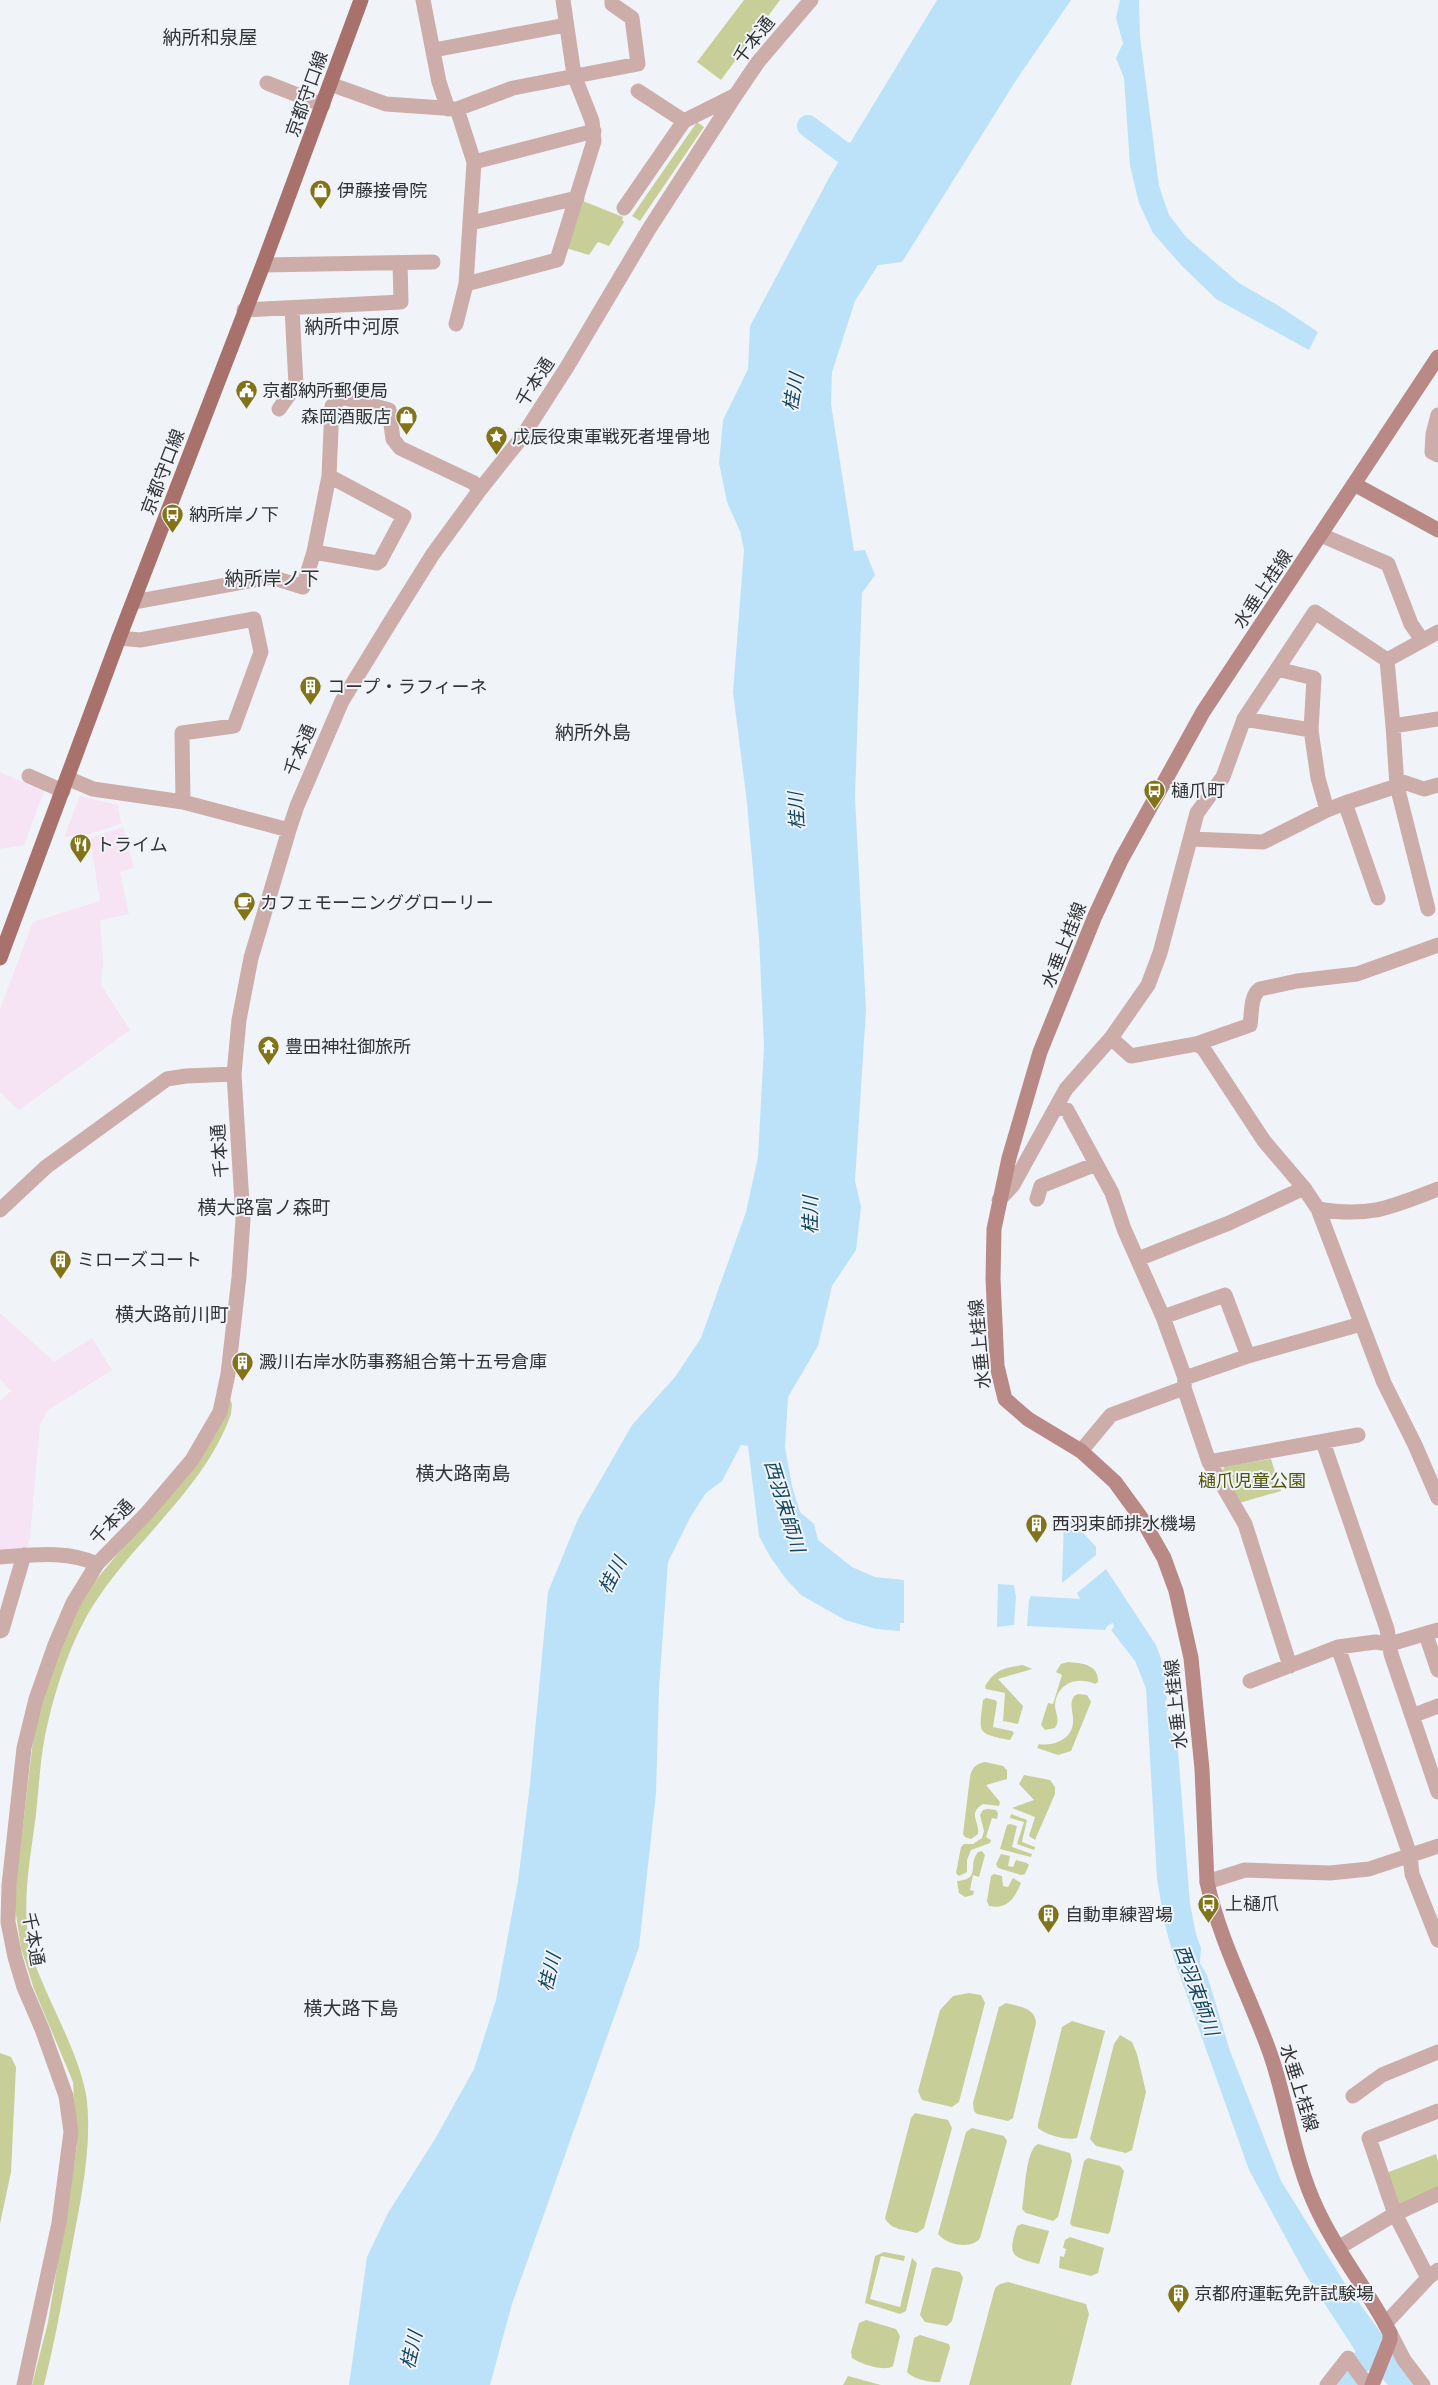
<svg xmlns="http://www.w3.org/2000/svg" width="1438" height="2385" viewBox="0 0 1438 2385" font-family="'PT Sans','Noto Sans JP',sans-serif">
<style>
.industrial{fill:#f6e3f4}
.green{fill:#c8ce97}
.water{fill:#bce2f9}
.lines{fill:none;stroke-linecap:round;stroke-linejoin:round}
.river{stroke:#bce2f9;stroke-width:22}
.street{stroke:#cdada9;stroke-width:15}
.secondary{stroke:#b98a85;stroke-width:15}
.primary{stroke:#a9716b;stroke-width:15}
.labels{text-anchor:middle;stroke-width:4;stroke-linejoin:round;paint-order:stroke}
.street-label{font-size:18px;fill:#313335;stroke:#f0f4f9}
.poi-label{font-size:18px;fill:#313335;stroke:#f0f4f9;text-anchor:start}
.park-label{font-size:18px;fill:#515507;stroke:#f0f4f9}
.neighbourhood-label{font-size:19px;fill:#313335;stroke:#f0f4f9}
.water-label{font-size:19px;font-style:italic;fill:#124660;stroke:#f0f4f9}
</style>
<rect width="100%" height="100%" fill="#f0f4f9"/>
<!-- industrial -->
<path class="industrial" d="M0,772L44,791L24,845L0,849Z
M80,796L118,805L121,824L90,834L64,837Z
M123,827L134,868L120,872L129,914L100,920L103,961L101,985L130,1030L19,1110L0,1092V1009L33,922L100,901L90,838Z
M0,1313L54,1362L92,1338L112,1370L47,1411L40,1425L30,1537L27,1553L0,1555V1401L11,1391L0,1379Z"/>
<!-- green -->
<path class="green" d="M744,0H780L721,80L697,62Z
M697,122L704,127L640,221L632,216Z
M583,201L623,217L622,220L624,222L609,246L598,242L589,255L566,248Z
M228,1395L232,1404L231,1414C206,1485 142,1534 100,1595C72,1635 55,1688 45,1736C40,1761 39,1788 36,1814C30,1863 18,1916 35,1964C50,2005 82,2059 87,2101C92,2151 80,2203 71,2252C63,2296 55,2341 44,2385H32L48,2322L77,2146L73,2082L34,1989L21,1948L14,1901L34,1732L45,1684L79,1600L194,1463Z
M1271,1459L1281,1491L1239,1503L1221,1473L1225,1466Z
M1068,1662C1081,1663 1099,1664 1098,1682L1095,1684C1077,1676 1057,1683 1055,1705C1055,1712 1059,1717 1057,1724L1055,1728L1045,1730L1041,1725L1048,1703L1053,1704L1062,1675L1056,1672L1061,1664Z
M1023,1665L1032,1669L998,1679L1023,1706L1018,1724L1003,1721L1005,1693L986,1689L985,1687C993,1670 1006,1667 1023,1665Z
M1078,1694L1087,1695L1091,1702L1071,1751L1058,1755L1037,1748L1039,1744C1055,1747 1074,1738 1073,1720C1073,1710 1069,1705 1074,1696Z
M986,1698L995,1700L997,1702L993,1727L1012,1731L1014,1733L1010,1740C976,1733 979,1734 983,1700Z
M985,1762L1003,1766L1007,1770V1779L986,1785L1000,1802L999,1806L983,1804C967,1814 980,1821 978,1834L971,1839L965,1837L963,1834L970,1777C972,1767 976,1764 985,1762Z
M1024,1775L1050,1780L1055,1787V1794L1035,1840L1029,1836L1035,1817L1012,1808L1034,1800L1019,1784Z
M988,1809L996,1810L998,1813L997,1819L992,1818L986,1837L991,1840L990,1843L971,1850L967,1860V1872L959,1876L956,1873L961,1847L964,1844H973L982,1838L984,1831L980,1815L983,1810Z
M1011,1814L1027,1820L1022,1842L1035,1847L1034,1850L1017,1844L1024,1822L1010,1818Z
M1010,1824L1017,1826L1012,1847L1032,1854L1031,1857L1000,1849L1007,1825Z
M982,1851L985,1855L979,1877L973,1875L970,1890L974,1891L973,1895L965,1897L959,1893L957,1881C982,1879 967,1865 978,1852Z
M1001,1854L1010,1856L1008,1866L1013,1867L1016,1860L1027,1863L1029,1865L1025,1874L1021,1875L998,1868L996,1864Z
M994,1874L1002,1876L1003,1886L1008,1887L1013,1878L1021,1883C1015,1898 1007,1910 989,1906L987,1901L991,1876Z
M969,1993L981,1995L985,2003L959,2102L952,2107L922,2100L918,2091L940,2010L953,1996Z
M1006,2003C1019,2007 1035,2007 1036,2023L1013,2118L1008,2121L977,2114L974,2111L973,2103L999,2007Z
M1072,2021L1105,2031L1077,2138C1069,2141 1045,2135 1038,2128V2124L1062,2027Z
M1120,2035L1132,2042L1137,2054L1146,2092L1132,2150L1126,2153L1096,2146L1090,2139L1114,2044Z
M0,2053L11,2057L16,2067L11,2172L0,2224Z
M915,2113L948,2120L952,2128L924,2228L917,2233C906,2230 890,2230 885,2218L911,2118Z
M972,2128L1004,2136L1007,2141L980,2238C972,2250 946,2245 938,2234L966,2132Z
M1038,2144L1070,2153L1072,2161L1058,2217L1053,2221L1026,2213L1022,2209C1025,2194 1025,2150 1038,2144Z
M1436,2154L1438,2161V2188L1399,2205L1386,2173Z
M1088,2158L1120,2166L1124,2171L1110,2232L1108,2234L1072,2226L1070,2223L1084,2161Z
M1022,2224L1049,2231L1039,2264C1010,2257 1008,2255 1017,2226Z
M1070,2237L1104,2248L1098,2273L1091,2276L1059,2268L1060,2256L1064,2257L1066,2249L1063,2248L1065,2240Z
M884,2252L905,2256L904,2261L881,2256L870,2299L900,2307L912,2258L917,2263L906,2311L900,2314L865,2303L875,2256Z
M936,2267L960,2272L963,2278L952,2321L947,2326L925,2322L920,2315L932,2269Z
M1008,2282L1086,2304L1089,2314L1071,2385H969L995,2288L1000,2284Z
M866,2320L896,2329L900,2336L893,2366C884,2372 861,2364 852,2358L851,2352L859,2323Z
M920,2335L949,2344L950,2348L940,2382C931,2383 913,2379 907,2372L914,2338Z
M848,2376L881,2385H843Z"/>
<!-- water -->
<path class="water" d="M937,0H1071L1015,82L902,262L878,265L855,301L832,372L831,404L854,551L865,550L875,575L862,593L855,797L866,1010L855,1181L861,1207L856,1250L832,1286L818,1346L788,1397L785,1447L792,1486L800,1512L814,1524L818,1540L852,1567L875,1577L904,1580V1623H900V1631L876,1629L845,1620L801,1595L786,1579L771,1558L759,1536L748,1446L741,1445L722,1481L706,1493L691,1516L668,1562L659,1689L656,1793L639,1947L512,2304L490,2385H349L367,2257L388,2213L435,2139L474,2069L496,2000L518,1881L530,1784L548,1592L578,1519L632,1425L675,1377L701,1338L746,1212L758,1157L764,1046L759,938L747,803L733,692L744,550L740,531L727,502L719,463L723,420L748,369L750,326L830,176Z
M1120,0H1139L1140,36L1159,186L1169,215L1187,238L1239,283L1279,306L1318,332L1309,350L1216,299L1182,266L1153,233L1139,203L1130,166L1124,78L1116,58L1123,43L1116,18Z
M1064,1519L1072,1520L1096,1547V1555L1062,1583Z
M1106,1569L1156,1645L1171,1686L1165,1690L1167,1699L1165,1702L1168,1710L1166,1712L1174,1739V1750H1178L1190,1904L1196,1934L1201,1948L1200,1963L1207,1975L1230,2051L1281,2181L1344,2282L1419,2385H1388C1378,2372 1369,2375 1360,2360L1339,2385H1333L1356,2352L1306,2275L1249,2170L1175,1962L1165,1925L1157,1879L1146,1688L1135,1661L1111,1630L1114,1627L1113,1623L1108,1625L1105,1630L1027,1626L1029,1600L1031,1596L1080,1599L1077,1593Z
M998,1584L1014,1585L1016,1597L1014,1625L997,1627Z"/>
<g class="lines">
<!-- river -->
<path class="river" d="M808,126L844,153L874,154
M1343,2385L1369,2352"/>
<!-- street -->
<path class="street" d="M423,0L439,82L448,109
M434,50L566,25
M267,83L323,105
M330,84L386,104L457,109L513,88L638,64L632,18L612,4V0
M638,91L684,121
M457,109L474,162L466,284L557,260L594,141L592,121L574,75L563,0
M474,162L594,131
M624,208L684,121L734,96
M471,223L577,198
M263,265L433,262
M244,310L401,302L400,263
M456,324L466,284
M279,409L296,385L292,308
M1438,415L1433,434L1432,452L1438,455
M1321,535L1388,564L1411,624L1422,640
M314,552L377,563L380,561L404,516L329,476
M134,602L271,577L303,587L314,552L329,476L332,406L342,397L389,410L393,439L400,448L474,483L479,491
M1438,632L1387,660L1393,726L1438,719
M119,638L140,640L254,619L261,652L234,726L182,733L183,802
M1277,669L1314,678L1311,730L1318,778L1327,810
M1244,719L1311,730
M1393,726L1397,786L1428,909
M29,776L63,791
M67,778L93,789L183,802L289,830
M1397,780L1424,789L1438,785
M1191,839L1263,842L1327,810L1345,803
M1378,898L1345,803L1397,786
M1111,1038L1131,1056L1196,1044L1203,1048L1264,1141L1304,1188L1318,1209L1384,1383L1415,1445L1438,1498
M1196,1044L1250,1025C1252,1013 1250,996 1260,989L1297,981L1357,974L1438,945
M1057,1106L1067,1110L1112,1193L1124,1229L1163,1317L1185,1378L1184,1388L1209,1462L1245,1524L1290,1666
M1037,1199L1041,1186L1096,1164
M999,1200L1013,1185L1066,1089L1111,1038L1148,985L1160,953L1197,813L1223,777L1244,719L1315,612L1387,660
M1318,1209C1369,1218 1392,1207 1438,1189
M0,1210L46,1167L167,1079L186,1076L234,1074
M1138,1259L1229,1223L1304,1188
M1163,1317L1225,1295L1248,1356L1185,1378
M1248,1356L1361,1324
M1323,1442L1387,1629L1391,1654L1438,1792
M1081,1451L1111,1415L1184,1388
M1209,1462L1358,1435
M0,1557C32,1555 68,1550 97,1564
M0,1631L2,1630L24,1555
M1426,1635L1438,1670
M1338,1647L1410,1855L1412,1874L1438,1940
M1250,1681L1338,1647L1375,1642L1390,1644L1438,1630
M1412,1716L1438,1706
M1207,1882L1245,1870L1330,1873L1369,1869L1438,1846
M1353,2096L1382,2075L1438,2052
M1338,2248L1395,2214L1438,2194
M1428,2278L1395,2214L1369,2138L1438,2111
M1385,2324L1428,2278L1438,2270
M1390,2333L1404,2360L1423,2385
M1349,2360L1367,2385
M24,2385L59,2223L71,2132L66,2096L42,2029L24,1987L15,1957L8,1922L9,1885L24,1748L36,1699L55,1645L73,1603L97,1564L146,1514L192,1460L220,1412L228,1374L239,1277L243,1219L234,1074L239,1020L251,958L289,830L297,806L342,701L391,621L433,554L479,491L522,437L567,367L649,229L735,96L758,62L811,0
M1327,2385L1348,2358"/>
<!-- secondary -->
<path class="secondary" d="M1354,484L1438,530
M1372,2385L1390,2340V2333C1368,2290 1337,2253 1317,2209C1294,2161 1288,2106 1271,2056C1251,1998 1220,1943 1207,1882L1202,1769L1191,1658L1176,1591L1164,1558L1142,1519L1115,1482L1081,1451L1028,1419L1005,1399L997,1366L993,1279L994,1229L1009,1158L1040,1052L1095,916L1121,860L1203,712L1438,357"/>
<!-- primary -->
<path class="primary" d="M0,958L119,638L263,265L361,0"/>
</g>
<!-- icons -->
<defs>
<symbol id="shop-pin" viewBox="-11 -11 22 30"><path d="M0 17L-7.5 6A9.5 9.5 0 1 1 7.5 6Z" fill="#827416" stroke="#f0f4f9"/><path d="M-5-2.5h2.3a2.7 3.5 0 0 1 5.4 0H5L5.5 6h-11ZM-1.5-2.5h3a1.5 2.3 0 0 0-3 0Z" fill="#fff"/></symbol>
<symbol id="civic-pin" viewBox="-11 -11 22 30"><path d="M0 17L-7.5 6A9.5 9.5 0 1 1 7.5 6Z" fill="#827416" stroke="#f0f4f9"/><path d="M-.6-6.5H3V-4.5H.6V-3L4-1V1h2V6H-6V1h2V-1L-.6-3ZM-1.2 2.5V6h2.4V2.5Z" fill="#fff"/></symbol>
<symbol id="sight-pin" viewBox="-11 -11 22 30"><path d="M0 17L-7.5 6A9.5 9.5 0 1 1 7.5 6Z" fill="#827416" stroke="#f0f4f9"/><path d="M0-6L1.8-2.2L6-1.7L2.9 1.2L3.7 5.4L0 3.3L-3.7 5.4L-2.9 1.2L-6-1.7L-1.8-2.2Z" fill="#fff"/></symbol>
<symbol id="bus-pin" viewBox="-11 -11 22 30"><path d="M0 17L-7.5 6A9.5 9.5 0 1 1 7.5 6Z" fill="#827416" stroke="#f0f4f9"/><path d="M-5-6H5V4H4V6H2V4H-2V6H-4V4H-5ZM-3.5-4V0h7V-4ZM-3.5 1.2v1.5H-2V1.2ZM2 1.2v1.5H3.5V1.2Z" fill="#fff"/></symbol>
<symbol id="building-pin" viewBox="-11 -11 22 30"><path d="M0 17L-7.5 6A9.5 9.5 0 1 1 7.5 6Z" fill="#827416" stroke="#f0f4f9"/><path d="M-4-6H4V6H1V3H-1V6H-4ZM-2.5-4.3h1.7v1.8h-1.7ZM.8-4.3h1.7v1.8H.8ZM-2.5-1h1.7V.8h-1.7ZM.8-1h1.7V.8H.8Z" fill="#fff"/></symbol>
<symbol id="restaurant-pin" viewBox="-11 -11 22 30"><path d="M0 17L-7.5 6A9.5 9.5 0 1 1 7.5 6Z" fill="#827416" stroke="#f0f4f9"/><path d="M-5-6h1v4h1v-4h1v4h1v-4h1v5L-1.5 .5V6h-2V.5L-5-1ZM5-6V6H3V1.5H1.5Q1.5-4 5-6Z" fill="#fff"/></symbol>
<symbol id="cafe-pin" viewBox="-11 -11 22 30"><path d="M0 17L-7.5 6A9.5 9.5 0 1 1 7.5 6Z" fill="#827416" stroke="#f0f4f9"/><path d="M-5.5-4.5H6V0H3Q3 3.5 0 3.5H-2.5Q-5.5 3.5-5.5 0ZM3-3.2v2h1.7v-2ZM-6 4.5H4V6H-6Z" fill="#fff"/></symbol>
<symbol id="temple-pin" viewBox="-11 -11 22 30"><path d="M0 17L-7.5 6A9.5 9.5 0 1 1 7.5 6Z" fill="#827416" stroke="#f0f4f9"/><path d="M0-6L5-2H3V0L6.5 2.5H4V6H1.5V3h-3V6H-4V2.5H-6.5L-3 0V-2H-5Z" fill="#fff"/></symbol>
</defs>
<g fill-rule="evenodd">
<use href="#shop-pin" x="308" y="178" width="25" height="34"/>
<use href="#civic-pin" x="234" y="378" width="25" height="34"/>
<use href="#shop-pin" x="394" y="404" width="25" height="34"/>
<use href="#sight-pin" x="484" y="424" width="25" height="34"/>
<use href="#bus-pin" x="160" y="502" width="25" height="34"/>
<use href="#building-pin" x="298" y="674" width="25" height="34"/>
<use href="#bus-pin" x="1142" y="778" width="25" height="34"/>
<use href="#restaurant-pin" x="68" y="832" width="25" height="34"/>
<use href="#cafe-pin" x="232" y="890" width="25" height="34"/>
<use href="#temple-pin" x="256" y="1034" width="25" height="34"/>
<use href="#building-pin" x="48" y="1248" width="25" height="34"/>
<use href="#building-pin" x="230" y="1350" width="25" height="34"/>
<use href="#building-pin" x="1024" y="1512" width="25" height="34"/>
<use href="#bus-pin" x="1196" y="1892" width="25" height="34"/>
<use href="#building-pin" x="1036" y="1902" width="25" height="34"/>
<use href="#building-pin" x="1166" y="2282" width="25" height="34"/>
</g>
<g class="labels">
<!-- street labels -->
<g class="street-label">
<text transform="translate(754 40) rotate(-52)" y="6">千本通</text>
<text transform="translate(307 94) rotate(-70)" y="6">京都守口線</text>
<text transform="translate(535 382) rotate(-57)" y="6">千本通</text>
<text transform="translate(163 472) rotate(-69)" y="6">京都守口線</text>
<text transform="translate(1263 589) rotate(-56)" y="6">水垂上桂線</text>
<text transform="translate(300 750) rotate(-67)" y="6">千本通</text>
<text transform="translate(1064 945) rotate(-68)" y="6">水垂上桂線</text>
<text transform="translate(220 1151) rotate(-94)" y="6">千本通</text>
<text transform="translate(980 1344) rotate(-95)" y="6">水垂上桂線</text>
<text transform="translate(112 1522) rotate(-46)" y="6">千本通</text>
<text transform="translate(1176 1704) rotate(-96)" y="6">水垂上桂線</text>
<text transform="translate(33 1939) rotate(80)" y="6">千本通</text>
<text transform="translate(1299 2088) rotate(73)" y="6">水垂上桂線</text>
</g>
<!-- poi labels -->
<g class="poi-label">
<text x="337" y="197">伊藤接骨院</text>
<text x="262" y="397">京都納所郵便局</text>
<text x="391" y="423" text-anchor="end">森岡酒販店</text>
<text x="512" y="443">戊辰役東軍戦死者埋骨地</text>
<text x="189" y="521">納所岸ノ下</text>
<text x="327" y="693">コープ・ラフィーネ</text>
<text x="1171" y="797">樋爪町</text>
<text x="96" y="851">トライム</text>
<text x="260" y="909">カフェモーニンググローリー</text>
<text x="285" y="1053">豊田神社御旅所</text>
<text x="77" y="1266">ミローズコート</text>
<text x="259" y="1368">澱川右岸水防事務組合第十五号倉庫</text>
<text x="1052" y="1530">西羽束師排水機場</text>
<text x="1225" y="1910">上樋爪</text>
<text x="1065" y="1921">自動車練習場</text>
<text x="1194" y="2300">京都府運転免許試験場</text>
</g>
<!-- park labels -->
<g class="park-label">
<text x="1252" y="1487">樋爪児童公園</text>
</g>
<!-- neighbourhood labels -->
<g class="neighbourhood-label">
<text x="210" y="44">納所和泉屋</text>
<text x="352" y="333">納所中河原</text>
<text x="272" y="585">納所岸ノ下</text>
<text x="593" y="739">納所外島</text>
<text x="264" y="1214">横大路富ノ森町</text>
<text x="172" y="1321">横大路前川町</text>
<text x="463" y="1480">横大路南島</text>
<text x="351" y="2015">横大路下島</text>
</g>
<!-- water labels -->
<g class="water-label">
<text transform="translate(793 392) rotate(-80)" y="7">桂川</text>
<text transform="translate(796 811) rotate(-93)" y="7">桂川</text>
<text transform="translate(810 1215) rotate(-90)" y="7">桂川</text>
<text transform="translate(785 1506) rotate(73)" y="7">西羽束師川</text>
<text transform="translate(612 1575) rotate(-63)" y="7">桂川</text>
<text transform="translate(549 1972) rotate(-76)" y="7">桂川</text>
<text transform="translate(1197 1990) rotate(70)" y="7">西羽束師川</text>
<text transform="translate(411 2350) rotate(-77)" y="7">桂川</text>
</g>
</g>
</svg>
